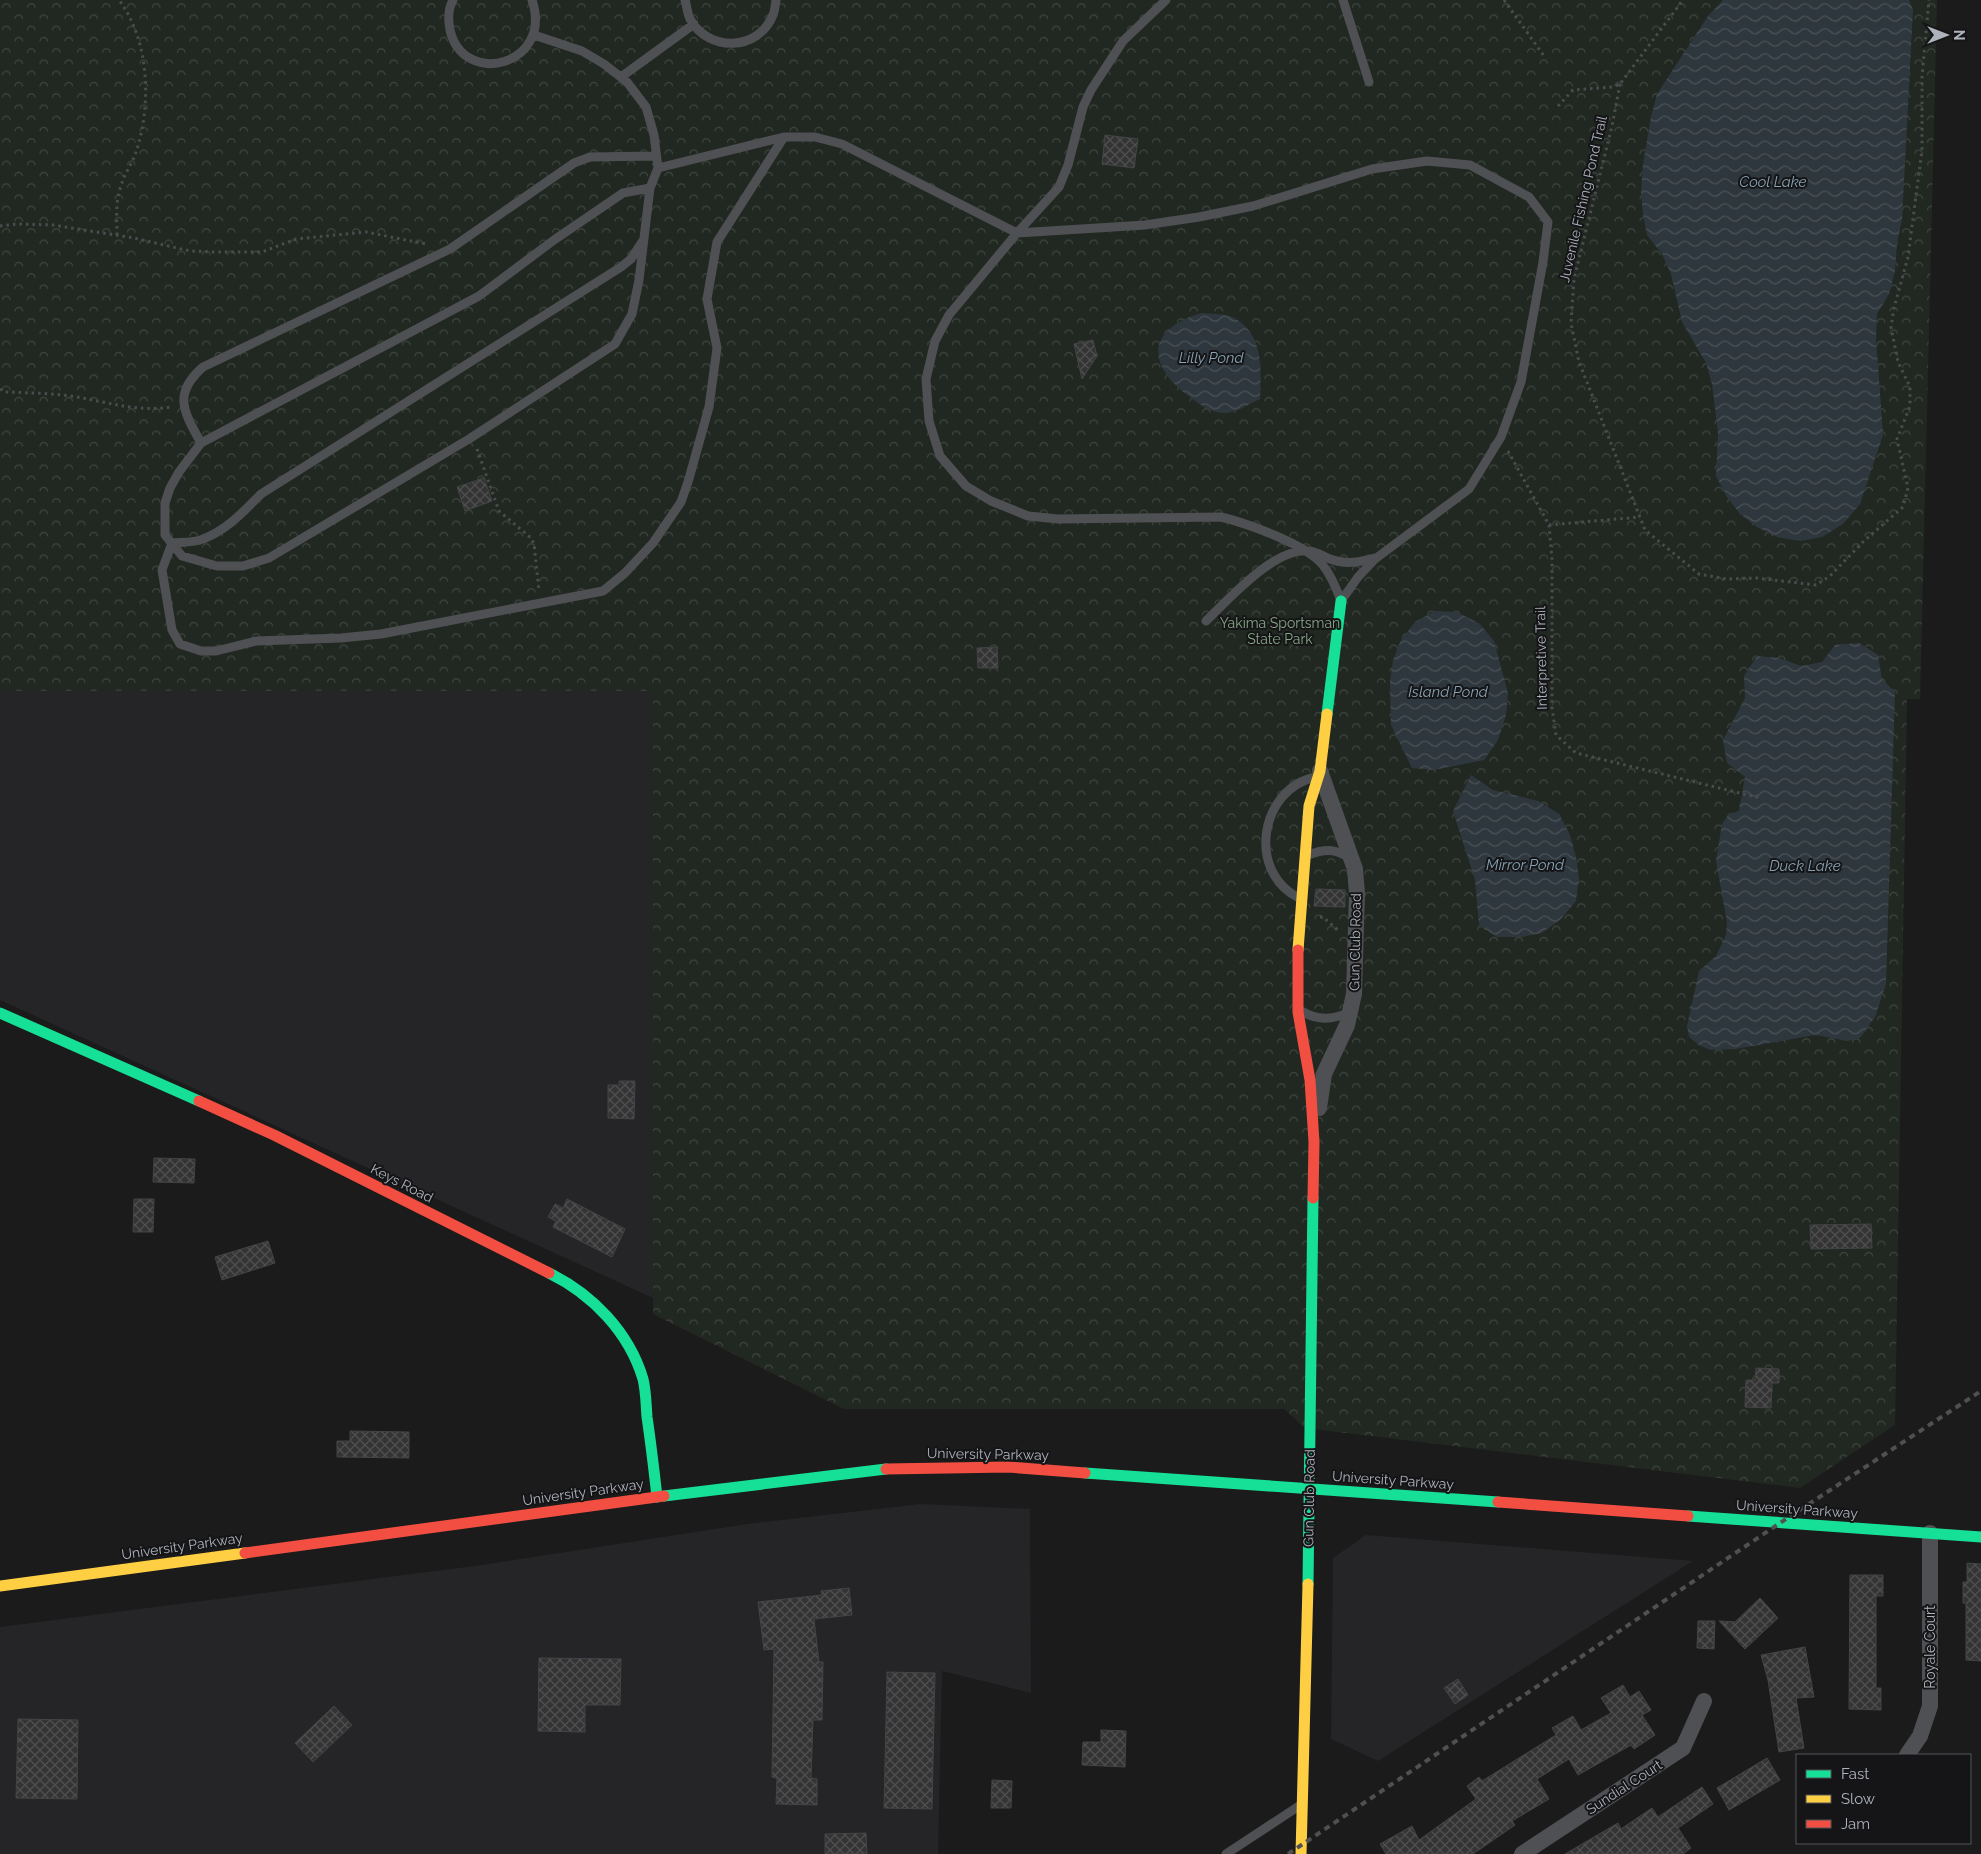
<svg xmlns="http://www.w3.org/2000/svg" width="1981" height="1854" viewBox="0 0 1981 1854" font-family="Raleway,sans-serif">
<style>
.built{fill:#252527}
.park{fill:url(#park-crowns)}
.water{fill:url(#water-waves)}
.building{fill:url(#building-cross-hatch);stroke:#434447}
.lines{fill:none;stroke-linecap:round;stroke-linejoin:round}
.path{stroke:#4b4c4f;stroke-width:3;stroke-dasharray:2.5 4;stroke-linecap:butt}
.lane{stroke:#4f5054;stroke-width:9}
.street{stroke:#4f5054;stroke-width:16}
.fast{stroke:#16e098;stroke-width:11}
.slow{stroke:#ffcf43;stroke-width:11}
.jam{stroke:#f24e42;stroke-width:11}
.rail{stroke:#505052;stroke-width:4;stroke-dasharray:6 5;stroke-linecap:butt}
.labels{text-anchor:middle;stroke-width:4;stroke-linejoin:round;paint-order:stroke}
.street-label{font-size:14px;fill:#adb2bb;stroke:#151517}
.park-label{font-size:14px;fill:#86a585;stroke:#151517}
.water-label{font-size:15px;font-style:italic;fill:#86a2b4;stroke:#151517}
</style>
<defs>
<pattern id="park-crowns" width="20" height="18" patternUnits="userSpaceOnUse" patternTransform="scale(1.25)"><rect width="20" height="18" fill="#212821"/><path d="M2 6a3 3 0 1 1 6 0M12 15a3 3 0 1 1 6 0" fill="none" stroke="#3f453f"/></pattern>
<pattern id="water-waves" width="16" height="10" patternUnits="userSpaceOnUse" patternTransform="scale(1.25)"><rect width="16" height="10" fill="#2e373d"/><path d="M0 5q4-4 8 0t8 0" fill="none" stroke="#4a5257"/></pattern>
<pattern id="building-cross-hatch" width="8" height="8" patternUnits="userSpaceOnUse" patternTransform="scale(1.25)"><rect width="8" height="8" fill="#343435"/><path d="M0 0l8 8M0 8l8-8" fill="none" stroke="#4f4f50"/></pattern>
</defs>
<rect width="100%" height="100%" fill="#1b1b1b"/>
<!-- built -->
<path class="built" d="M0,691H653V1298L0,1000Z
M921,1504L1030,1509L1031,1693L942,1671L938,1854H0V1627L482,1565L747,1524Z
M1366,1535L1693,1561L1378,1761L1331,1739L1333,1558Z"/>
<!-- park -->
<path class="park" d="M0,0H1937L1920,699H1907L1895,1425L1800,1488L1305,1428L1284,1409H844L653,1314V691H0Z"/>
<!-- water -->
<path class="water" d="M1723,0H1909L1913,10L1902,219L1897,244L1895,271L1889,294L1877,314L1876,338L1883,435L1860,504L1843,524L1822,537L1800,541L1777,537L1757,527L1740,514L1727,497L1716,476L1718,432L1712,384L1706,363L1682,322L1671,274L1662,254L1647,235L1643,215L1641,192L1643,164L1651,117L1657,94L1708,16Z
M1201,313C1212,314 1227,313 1236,319C1264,336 1261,370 1260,399C1249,404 1236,413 1224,413C1211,413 1199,404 1190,397C1146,365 1146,330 1201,313Z
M1435,611L1457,612L1480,624L1494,641L1508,693L1506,715L1498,740L1484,760L1434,770L1412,768L1391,725L1390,681L1393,660L1401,640L1415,622Z
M1859,643L1878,655L1882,679L1895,692L1886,984L1875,1017L1860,1038L1848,1041L1815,1035L1735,1049L1710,1050L1699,1045L1689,1037L1687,1026L1699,971L1716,956L1726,935L1727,922L1716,861L1722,824L1729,814L1739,811L1745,777L1727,763L1723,740L1745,698L1744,676L1757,656L1779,658L1801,666L1822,662L1835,645Z
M1471,775L1493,790L1538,801L1559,814L1570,835L1576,857L1579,878L1576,901L1561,919L1542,933L1522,937H1497L1479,925L1475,880L1453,811Z"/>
<!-- building -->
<path class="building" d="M1105,135L1138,139L1134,168L1102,164Z
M1093,340L1097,356L1082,379L1074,344Z
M484,478L492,501L465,511L457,487Z
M997,647L998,668H978L977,648Z
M1316,889L1345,890V907L1314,906Z
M619,1081H635L634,1119L608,1118V1085H619Z
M154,1158L195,1159L194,1183L153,1182Z
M134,1199H154L153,1232H133Z
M567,1199L625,1229L612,1257L553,1227L556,1221L548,1217L555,1204L563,1208Z
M1871,1224L1872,1248L1811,1249L1810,1225Z
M268,1241L275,1263L222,1280L215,1257Z
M1756,1368L1779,1369V1383H1772L1771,1408L1745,1407L1746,1380H1755Z
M350,1431L409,1432V1458L337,1457V1441H350Z
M1967,1563L1981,1564V1661L1966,1660V1603H1963V1582H1967Z
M1850,1575H1883V1596H1876V1688H1881V1710L1849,1709Z
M849,1588L852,1615L814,1619L819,1662H823L822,1720H813L811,1778L817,1779V1805L776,1804L777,1778L772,1777L774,1649L764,1650L758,1602L822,1595L821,1591Z
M1760,1598L1778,1618L1745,1649L1719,1621L1735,1622Z
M1698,1621H1715L1714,1649L1697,1648Z
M1805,1647L1814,1697L1796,1698L1804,1748L1779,1752L1768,1680L1761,1655Z
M539,1658L621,1659L620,1705H585V1732L538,1731Z
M887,1672L935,1673L932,1809L884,1808Z
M1458,1679L1468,1695L1455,1704L1444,1688Z
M1623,1685L1630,1697L1639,1691L1651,1710L1642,1715L1655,1735L1634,1749L1631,1745L1578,1775L1569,1759L1537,1779L1549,1799L1512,1821L1515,1825L1473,1854H1386L1380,1844L1412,1826L1419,1840L1476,1799L1467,1786L1479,1777L1482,1781L1556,1735L1552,1728L1573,1716L1581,1730L1611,1713L1601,1698Z
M334,1706L352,1725L313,1762L295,1743Z
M18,1719L78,1720L77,1799L16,1798Z
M1101,1730L1126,1731L1125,1767L1082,1765L1083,1742H1101Z
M1767,1758L1780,1780L1729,1810L1717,1788Z
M992,1780L1012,1781L1011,1808H991Z
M1702,1787L1713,1804L1678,1828L1691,1848L1683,1854H1565L1618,1823L1621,1829L1652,1808L1658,1817Z
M866,1833L867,1854H825V1834Z"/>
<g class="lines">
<!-- path -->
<path class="path" d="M1504,0L1544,56
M1620,84L1612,126L1574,279L1571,323L1579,362L1645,530L1699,574L1726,579L1756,578L1816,585L1830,576L1864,541L1903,507L1908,488L1897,439L1910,406V387L1898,362L1891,327L1894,308L1908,257L1922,150V77L1929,0
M1558,106L1573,90L1612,87L1620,84L1683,0
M0,226L18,224L53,225L134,238L190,251L214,252H262L296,239L366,232L426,244
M117,235C117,219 115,201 121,186C124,175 131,165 135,155C152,107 150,41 119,0
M0,389L5,392C29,393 54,393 77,397C112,403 135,412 172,407
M477,449L499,511L531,538L534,544L539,591
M1508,451L1549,525L1552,559V707L1556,735L1576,753L1760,798
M1549,525L1640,517
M1320,917H1323L1339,931"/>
<!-- lane -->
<path class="lane" d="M453,0C448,9 448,20 450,30C463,88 554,66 532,0
M685,0C687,6 687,13 690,19C708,52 758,52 773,15C775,11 775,5 776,0
M1343,0L1369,82
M534,35L582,51L604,64L627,82L646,107L654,135L658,168L650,188L639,280L632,314L615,344L469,439L269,558L243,566H217L182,556L165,535V503L170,488L179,472L201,443L479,296L554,240L623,193L650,188
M621,77L694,24
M1427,161L1470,165L1529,197L1548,222L1543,262L1521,382L1501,437L1469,489L1375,559L1358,577L1341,601C1336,587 1331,575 1322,564C1305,544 1246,523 1221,517L1058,519L1028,516L991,501L966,486L940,456L929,421L926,379L935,341L949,315L1017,233L1145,225L1199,217L1253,206L1372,169Z
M658,168L784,137H815L842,144L1017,233L1059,187L1068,165L1083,107L1091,90L1123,41L1166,0
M201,443C184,412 172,394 203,367L450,249L574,163L590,157L656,156
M172,543L162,570L172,630L180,644L201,651H216L256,641L341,638L381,634L603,591L625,573L653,543L681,502L688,482L709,407L717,348L707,299L717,242L784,137
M172,543C182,542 194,543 203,539C227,530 244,511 261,494L621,267L631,259L644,239
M1206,621C1228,600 1275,547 1308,551C1315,551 1323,556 1330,559C1345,565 1360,562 1375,558
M1308,855C1324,849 1335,848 1349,858
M1299,898C1246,872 1260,788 1316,777
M1301,1011C1318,1021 1332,1020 1350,1012
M1226,1854L1299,1806"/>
<!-- street -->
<path class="street" d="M1319,1108L1324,1074L1347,1025L1354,994L1357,893L1355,869L1320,771
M1907,1755L1920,1736L1930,1706V1533
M1522,1854L1683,1748L1704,1701"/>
<!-- fast -->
<path class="fast" d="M1327,714L1341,601
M0,1013L199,1101
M549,1273C592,1294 629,1332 643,1379C646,1391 646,1405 647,1417C651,1444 654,1470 657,1497
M1085,1473L1498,1502
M664,1496L886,1469
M1688,1516L1981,1537
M1308,1584L1313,1198"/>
<!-- slow -->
<path class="slow" d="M1298,950L1309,806L1320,771L1327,714
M0,1586L245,1553
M1301,1854L1308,1584"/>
<!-- jam -->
<path class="jam" d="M1298,950V1012L1310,1080L1314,1142L1313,1198
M199,1101L274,1135L549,1273
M886,1469L1008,1467L1085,1473
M1498,1502L1688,1516
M245,1553L664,1496"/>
<!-- rail -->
<path class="rail" d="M1288,1854L1780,1523L1981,1391"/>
</g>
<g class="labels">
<!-- street labels -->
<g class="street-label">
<text transform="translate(1583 199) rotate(-77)" y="5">Juvenile Fishing Pond Trail</text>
<text transform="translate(1541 658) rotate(-91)" y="5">Interpretive Trail</text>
<text transform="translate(1355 942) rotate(-89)" y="5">Gun Club Road</text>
<text transform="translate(402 1183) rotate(27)" y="5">Keys Road</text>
<text transform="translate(988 1454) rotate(1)" y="5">University Parkway</text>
<text transform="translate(1393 1480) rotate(4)" y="5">University Parkway</text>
<text transform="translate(583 1492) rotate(-8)" y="5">University Parkway</text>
<text transform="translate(1309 1498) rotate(-89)" y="5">Gun Club Road</text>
<text transform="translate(1797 1509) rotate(4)" y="5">University Parkway</text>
<text transform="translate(182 1546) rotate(-8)" y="5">University Parkway</text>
<text transform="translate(1930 1647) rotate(-90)" y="5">Royale Court</text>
<text transform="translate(1624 1787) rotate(-33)" y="5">Sundial Court</text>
</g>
<!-- park labels -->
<g class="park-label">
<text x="1280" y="628">Yakima Sportsman<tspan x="1280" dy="16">State Park</tspan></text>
</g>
<!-- water labels -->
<g class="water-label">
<text x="1773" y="187">Cool Lake</text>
<text x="1211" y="363">Lilly Pond</text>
<text x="1448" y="697">Island Pond</text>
<text x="1525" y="870">Mirror Pond</text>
<text x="1805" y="871">Duck Lake</text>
</g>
</g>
<!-- legend -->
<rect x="1796" y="1754" width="175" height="90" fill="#151517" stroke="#525459"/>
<rect x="1806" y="1770" width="25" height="8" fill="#16e098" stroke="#525459"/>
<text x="1841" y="1779" font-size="15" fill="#adb2bb">Fast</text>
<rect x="1806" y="1795" width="25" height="8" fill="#ffcf43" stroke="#525459"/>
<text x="1841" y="1804" font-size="15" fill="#adb2bb">Slow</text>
<rect x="1806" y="1820" width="25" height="8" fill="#f24e42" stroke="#525459"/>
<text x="1841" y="1829" font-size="15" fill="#adb2bb">Jam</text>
<!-- north arrow -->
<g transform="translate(1946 35) rotate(90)" stroke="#151517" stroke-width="4" paint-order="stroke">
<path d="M0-4L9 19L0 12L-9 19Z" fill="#adb2bb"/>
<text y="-8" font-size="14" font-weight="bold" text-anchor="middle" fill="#adb2bb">N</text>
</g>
</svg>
